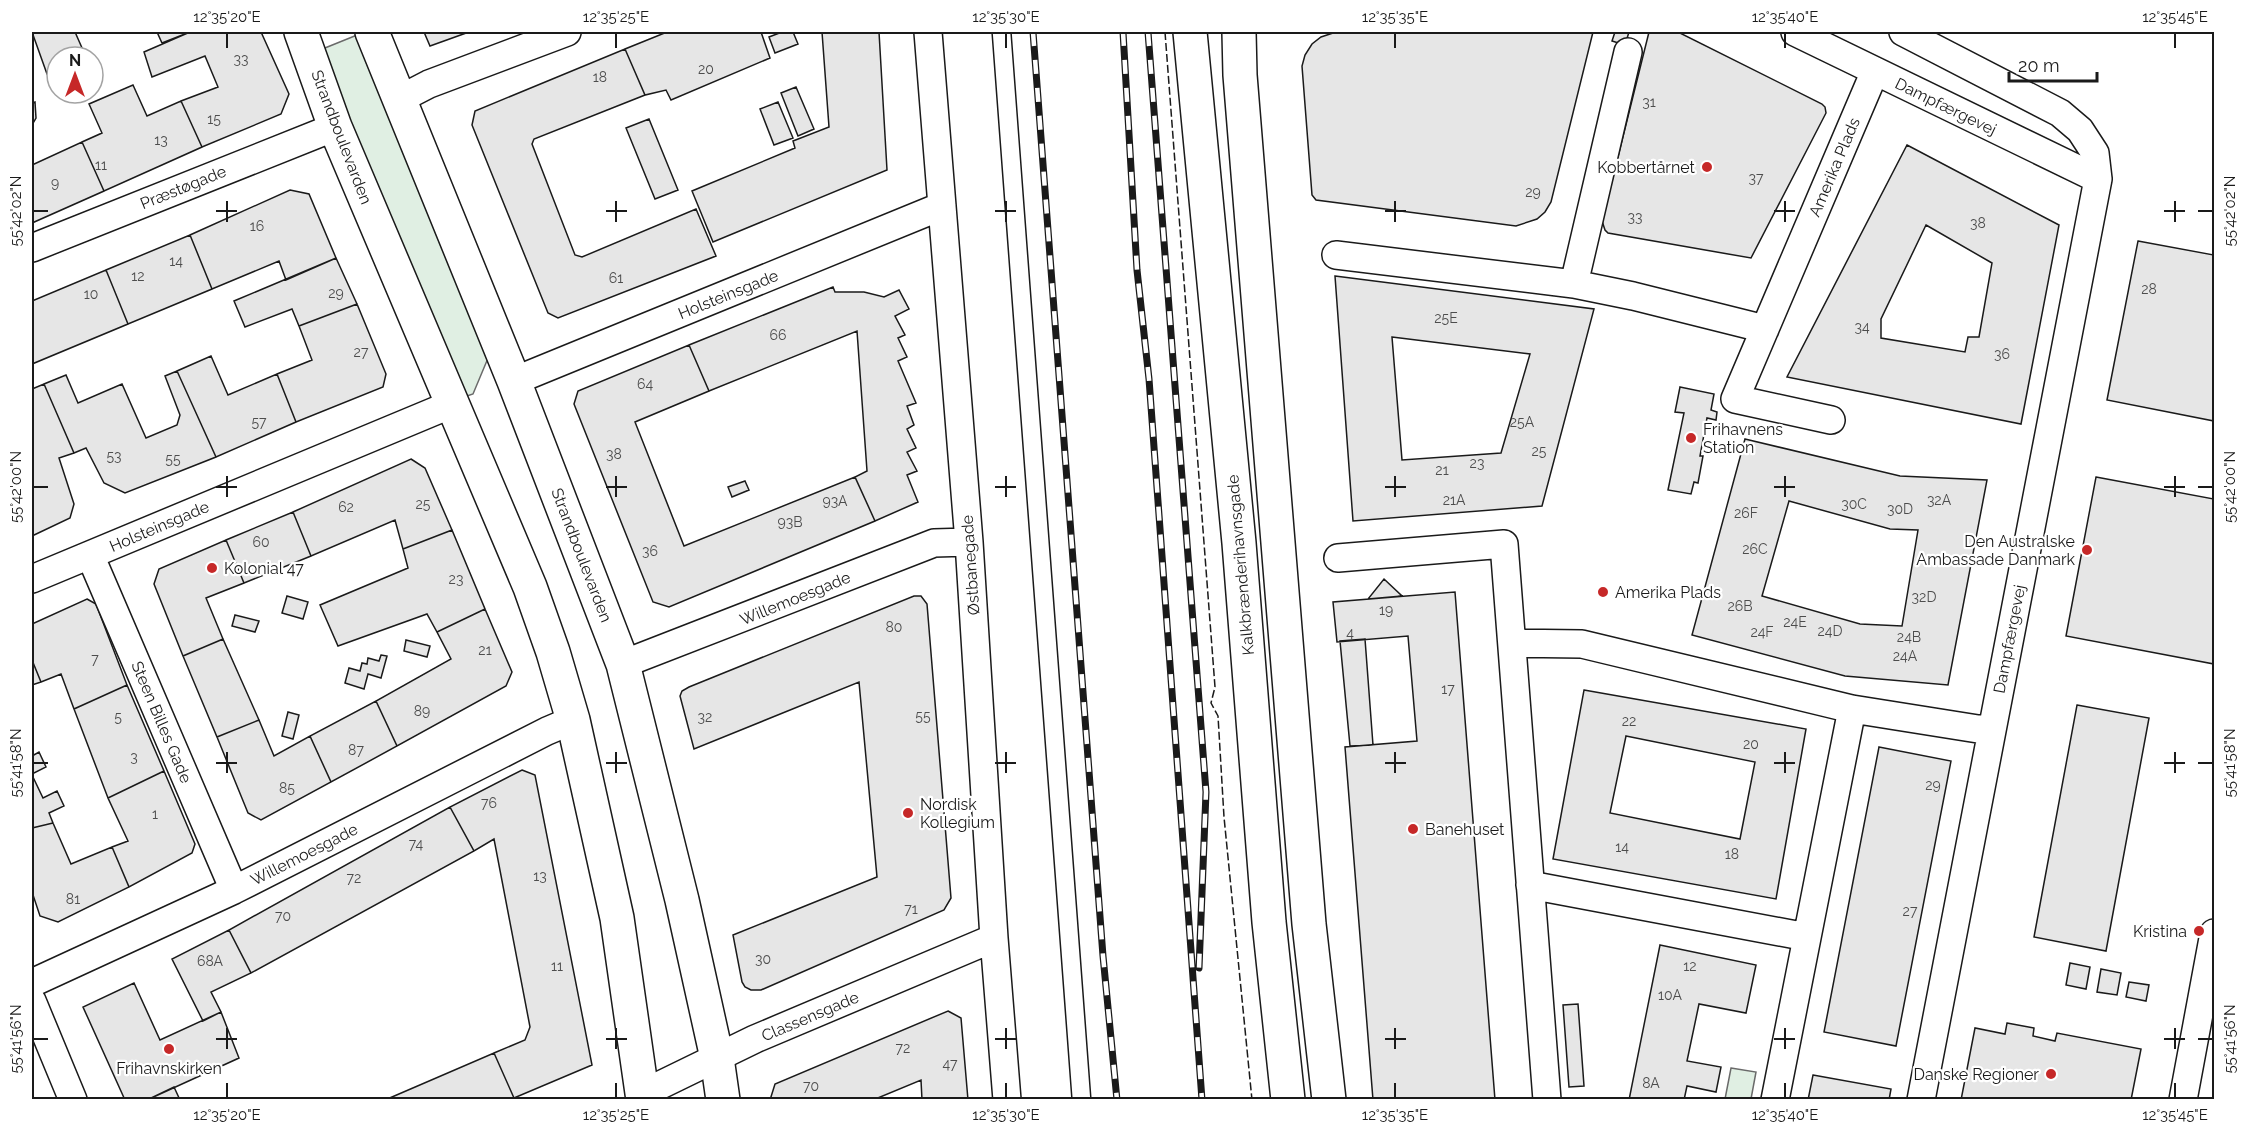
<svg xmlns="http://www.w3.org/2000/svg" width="2246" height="1131" viewBox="0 0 2246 1131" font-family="Raleway,sans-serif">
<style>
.green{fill:#e0efe3;stroke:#6a6a6a;stroke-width:1.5}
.building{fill:#e6e6e6;stroke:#1a1a1a;stroke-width:1.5;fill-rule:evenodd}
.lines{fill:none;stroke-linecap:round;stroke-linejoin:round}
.street-casing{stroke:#1a1a1a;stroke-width:30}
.secondary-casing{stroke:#1a1a1a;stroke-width:36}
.primary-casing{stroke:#1a1a1a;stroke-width:36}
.street{stroke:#fff;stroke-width:27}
.secondary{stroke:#fff;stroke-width:33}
.primary{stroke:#fff;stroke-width:33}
.tram{stroke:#1a1a1a;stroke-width:1.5}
.rail-casing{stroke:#1a1a1a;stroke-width:7}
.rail{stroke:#fff;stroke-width:4.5;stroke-dasharray:14;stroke-linecap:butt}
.fence{stroke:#1a1a1a;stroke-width:1.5;stroke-dasharray:8 3;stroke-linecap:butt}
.ticks{fill:none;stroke:#1a1a1a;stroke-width:2}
.poi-dot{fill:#c62828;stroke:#fff;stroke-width:2}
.labels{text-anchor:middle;stroke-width:4.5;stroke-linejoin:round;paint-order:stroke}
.number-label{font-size:14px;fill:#4d4d4d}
.street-label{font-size:16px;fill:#1a1a1a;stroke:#fff}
.poi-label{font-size:16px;fill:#1a1a1a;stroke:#fff;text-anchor:start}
.neatline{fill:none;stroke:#1a1a1a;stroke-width:2}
.ticks-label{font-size:15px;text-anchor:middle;fill:#1a1a1a}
</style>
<rect width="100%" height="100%" fill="#fff"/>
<!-- green -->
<path class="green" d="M362,33L491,351L473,394L461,398L320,50Z
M1731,1068L1756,1072L1751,1099H1725Z"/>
<!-- building -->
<path class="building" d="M32,32H75L86,57H57V70L47,74Z
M157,32H190L162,43Z
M190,32H261L289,94L281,114L202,147L181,101L218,87L205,56L152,77L144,52Z
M424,32H469L430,46Z
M667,32H761L770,58L671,100L666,90L645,95L625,49Z
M782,32H793L798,44L775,53L769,37Z
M822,32H879L887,170L713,242L692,191L795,148L793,141L829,127Z
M1357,32H1593L1551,202L1545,212L1537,219L1516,226L1316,200L1312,195L1302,66L1305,55L1312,44L1321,37L1333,33Z
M1615,32H1629L1625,45L1612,41Z
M1649,32H1678L1822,104L1825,107L1826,113L1751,258L1608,233L1605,230L1602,221Z
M625,49L645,95L534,139L532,144L575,255L582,257L696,209L716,256L558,318L548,313L472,125L475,111Z
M133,85L147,116L181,101L202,147L104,191L82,142L102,133L89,104Z
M796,87L814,129L798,136L781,93Z
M35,102L36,118L32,125V103Z
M778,102L793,138L774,145L760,109Z
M649,119L678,190L655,199L626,128Z
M82,142L104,191L32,223V165Z
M1907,145L2059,225L2021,424L1787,377ZM1926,225L1992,263L1979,337H1968L1965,352L1881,338V319Z
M290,190L309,194L336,258L286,280L279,261L212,289L190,235Z
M190,235L212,289L128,324L106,270Z
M2138,241L2214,255V421L2107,400Z
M336,258L357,304L299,326L292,309L245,327L234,301Z
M106,270L128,324L32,364V301Z
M1335,276L1594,309L1542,506L1353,521ZM1392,337L1530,354L1501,453L1402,460Z
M833,287L835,292H864L884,297L899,290L909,309L895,316L905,335L898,338L907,357L898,361L916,403L907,406L914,425L907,429L916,448L907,452L917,471L907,475L918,502L875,521L855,477L867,471L857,331L709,391L689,345Z
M357,304L386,374L383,387L296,422L277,374L312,360L299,326Z
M689,345L709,391L635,422L684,546L855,477L875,521L669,607L653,602L574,404L578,391Z
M211,356L228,395L277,374L296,422L216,457L177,371Z
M177,371L216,457L125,493L104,483L86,448L74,453L44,384L66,375L78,403L122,384L146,438L177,425L180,415L165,376Z
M44,384L74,453L59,458L74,504L70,518L32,536V389Z
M1680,387L1714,394L1711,410L1717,412L1716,420L1707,418L1700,456H1703L1698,483L1694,482L1691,494L1668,490L1684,413L1675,412Z
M1745,439L1900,476L1987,480L1948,685L1845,676L1692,635ZM1789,501L1890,529L1918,530L1902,626L1860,624L1762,596Z
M411,459L425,468L452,530L403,549L395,520L311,556L293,512Z
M2096,477L2214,499V664L2066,636Z
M745,481L749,490L732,497L728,487Z
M293,512L311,556L244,583L226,540Z
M452,530L485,609L437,632L427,614L338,646L320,605L408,568L403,549Z
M226,540L244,583L206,598L223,639L183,656L154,584L159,569Z
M1384,579L1402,596L1368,599Z
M1455,592L1495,1100H1373L1345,747L1417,741L1408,636L1337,642L1333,602Z
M287,596L308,602L303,619L282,613Z
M914,596H921L927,604L951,898L944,910L761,990H751L745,987L742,982L733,935L877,877L859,682L694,749L680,696L682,691L689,687Z
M87,599L96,604L127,685L74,709L61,674L41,682L32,660V624Z
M485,609L512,672L506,686L397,746L376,701L451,659L437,632Z
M235,615L259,621L255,632L232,626Z
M223,639L259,720L217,737L183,656Z
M1365,639L1373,745L1350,746L1340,641Z
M406,640L430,646L427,657L404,651Z
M381,655L387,656L381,678L368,674L364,689L345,683L349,668L360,671L362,663L367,664L368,658L379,661Z
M32,660L41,682L32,685Z
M127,685L164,771L108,798L74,709Z
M1584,690L1806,729L1776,899L1553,859ZM1626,736L1755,762L1740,839L1610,813Z
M376,701L397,746L331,782L310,736Z
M2077,705L2149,718L2106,951L2034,937Z
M288,712L299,715L293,739L282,736Z
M259,720L274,756L310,736L331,782L261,820L248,813L217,737Z
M1879,747L1951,761L1896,1046L1824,1032Z
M39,752L46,767L32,774V756Z
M522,770L535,775L592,1065L514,1098L494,1053L525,1040L530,1027L494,839L474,851L450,807Z
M164,771L195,844L192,853L129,887L112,847L128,841L108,798Z
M32,775L43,798L57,791L64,806L49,813L53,823L32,828Z
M450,807L474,851L251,973L229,930Z
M53,823L71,864L112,847L129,887L58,922L40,916L32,892V828Z
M229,930L251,973L211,992L221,1012L203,1021L172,959Z
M1660,945L1756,965L1746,1013L1699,1004L1687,1061L1721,1067L1716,1092L1687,1086L1684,1100H1629Z
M2070,963L2090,967L2086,989L2066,985Z
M2101,969L2121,973L2117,995L2097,992Z
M2129,982L2149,985L2146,1001L2126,997Z
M134,983L160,1040L221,1012L239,1058L147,1100H125L83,1007Z
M1578,1004L1584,1086L1569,1087L1563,1005Z
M948,1011L961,1018L968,1100H922L921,1080L873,1100H770L775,1084Z
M2007,1023L2034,1028L2033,1036L2055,1041L2057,1033L2141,1049L2131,1100H1961L1975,1028L2005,1034Z
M494,1053L514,1098L512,1100H385Z
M1813,1075L1891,1089L1889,1100H1808Z
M174,1087L180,1100H147Z"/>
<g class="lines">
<defs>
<path id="street" d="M928,32L969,542L994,938L1007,1100
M1795,32L2098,179
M1903,32L2060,113L2080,130L2095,153L2098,179L1921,1100
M400,99L429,84L567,32
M32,248L335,127
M1336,255L1574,284L1633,296L1765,329
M1574,284L1628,52
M514,381L942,206
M1831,420L1735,399L1875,71
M90,555L234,890
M1338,558L1504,544L1547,1100
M32,579L452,404
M1512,643L1582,644L1852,709L1978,729H1992
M623,664L934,543L969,542
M1530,885L1807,937
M32,983L234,890L547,731L573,720
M32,1001L73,1100
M642,1094L755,1039L994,938
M1775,1100L1852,709
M2183,1100L2214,933"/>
<path id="secondary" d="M301,32L335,127L530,587L553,652L573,720L617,918L643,1100
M372,32L514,381L623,664L682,900L717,1058L723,1100"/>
<path id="primary" d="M1190,32L1239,543L1269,922L1288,1100
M1239,32L1240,75L1309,924L1329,1100"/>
</defs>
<!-- street casing -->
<use href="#street" class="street-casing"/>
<!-- secondary casing -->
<use href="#secondary" class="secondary-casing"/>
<!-- primary casing -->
<use href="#primary" class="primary-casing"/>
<!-- street -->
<use href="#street" class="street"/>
<!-- secondary -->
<use href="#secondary" class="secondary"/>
<!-- primary -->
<use href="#primary" class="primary"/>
<!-- tram -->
<path class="tram" d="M992,32L1072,1100
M1011,32L1091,1100"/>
<defs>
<path id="rail" d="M1033,32L1103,956L1117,1100
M1123,32L1137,270L1149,379L1202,1100
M1148,32L1206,792L1199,968"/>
</defs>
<!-- rail casing -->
<use href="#rail" class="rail-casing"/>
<!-- rail -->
<use href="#rail" class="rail"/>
<!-- fence -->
<path class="fence" d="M1165,32L1215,687L1211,703L1218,716L1224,817L1252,1100"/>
</g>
<!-- ticks -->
<path class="ticks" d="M227,33V48M616,33V48M1006,33V48M1395,33V48M1785,33V48M2175,33V48M227,201V222M616,201V222M1006,201V222M1395,201V222M1785,201V222M2175,201V222M33,211H48M216,211H237M606,211H627M995,211H1016M1385,211H1406M1774,211H1795M2164,211H2185M2198,211H2213M227,476V497M616,476V497M1006,476V497M1395,476V497M1785,476V497M2175,476V497M33,487H48M216,487H237M606,487H627M995,487H1016M1385,487H1406M1774,487H1795M2164,487H2185M2198,487H2213M227,752V773M616,752V773M1006,752V773M1395,752V773M1785,752V773M2175,752V773M33,763H48M216,763H237M606,763H627M995,763H1016M1385,763H1406M1774,763H1795M2164,763H2185M2198,763H2213M227,1028V1049M616,1028V1049M1006,1028V1049M1395,1028V1049M1785,1028V1049M2175,1028V1049M33,1039H48M216,1039H237M606,1039H627M995,1039H1016M1385,1039H1406M1774,1039H1795M2164,1039H2185M2198,1039H2213M227,1083V1098M616,1083V1098M1006,1083V1098M1395,1083V1098M1785,1083V1098M2175,1083V1098"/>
<!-- markers -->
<g class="poi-dot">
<circle cx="1707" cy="167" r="6"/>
<circle cx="1691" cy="438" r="6"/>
<circle cx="2087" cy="550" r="6"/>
<circle cx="212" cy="568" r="6"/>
<circle cx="1603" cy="592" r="6"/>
<circle cx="908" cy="813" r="6"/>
<circle cx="1413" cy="829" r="6"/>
<circle cx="2199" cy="931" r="6"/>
<circle cx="169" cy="1049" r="6"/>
<circle cx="2051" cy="1074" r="6"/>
</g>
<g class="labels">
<!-- number labels -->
<g class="number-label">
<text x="241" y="64">33</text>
<text x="706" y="74">20</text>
<text x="600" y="82">18</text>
<text x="1649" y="107">31</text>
<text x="214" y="124">15</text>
<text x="161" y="145">13</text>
<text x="101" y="170">11</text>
<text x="1756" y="183">37</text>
<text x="55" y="188">9</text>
<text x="1533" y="197">29</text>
<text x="1635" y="222">33</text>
<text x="1978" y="228">38</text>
<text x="257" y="231">16</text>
<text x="176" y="266">14</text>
<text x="138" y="281">12</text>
<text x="616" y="283">61</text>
<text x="2149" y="294">28</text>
<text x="336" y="298">29</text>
<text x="91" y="299">10</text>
<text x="1446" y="323">25E</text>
<text x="1862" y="332">34</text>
<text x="778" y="340">66</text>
<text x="361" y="357">27</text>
<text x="2002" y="359">36</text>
<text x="645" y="389">64</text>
<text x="259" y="427">57</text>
<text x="1522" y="427">25A</text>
<text x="1539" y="456">25</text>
<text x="614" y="459">38</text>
<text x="114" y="461">53</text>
<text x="173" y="464">55</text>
<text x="1477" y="468">23</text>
<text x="1442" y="475">21</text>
<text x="1454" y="505">21A</text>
<text x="1939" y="505">32A</text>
<text x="835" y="506">93A</text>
<text x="423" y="509">25</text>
<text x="1854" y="509">30C</text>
<text x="346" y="512">62</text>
<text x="1900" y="514">30D</text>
<text x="1746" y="518">26F</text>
<text x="790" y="527">93B</text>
<text x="261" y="547">60</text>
<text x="1755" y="554">26C</text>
<text x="650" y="556">36</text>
<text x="456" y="584">23</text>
<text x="1924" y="602">32D</text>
<text x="1740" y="611">26B</text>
<text x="1386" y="615">19</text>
<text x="1795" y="627">24E</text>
<text x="894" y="632">80</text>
<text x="1830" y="636">24D</text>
<text x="1762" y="637">24F</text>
<text x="1350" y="638">4</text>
<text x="1909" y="642">24B</text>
<text x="485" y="655">21</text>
<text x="1905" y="661">24A</text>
<text x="95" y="664">7</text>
<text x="1448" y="694">17</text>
<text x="422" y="716">89</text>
<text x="923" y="721">55</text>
<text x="118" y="722">5</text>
<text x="705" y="722">32</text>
<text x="1629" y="726">22</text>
<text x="1751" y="749">20</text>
<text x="356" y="755">87</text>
<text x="134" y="762">3</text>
<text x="1933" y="790">29</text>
<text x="287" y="793">85</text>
<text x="489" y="808">76</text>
<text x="155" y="819">1</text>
<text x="416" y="849">74</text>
<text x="1622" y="852">14</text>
<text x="1732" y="859">18</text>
<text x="540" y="881">13</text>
<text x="354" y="883">72</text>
<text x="73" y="904">81</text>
<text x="911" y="914">71</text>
<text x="1910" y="916">27</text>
<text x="283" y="921">70</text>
<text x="763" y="964">30</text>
<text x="210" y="966">68A</text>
<text x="557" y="971">11</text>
<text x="1690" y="971">12</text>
<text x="1670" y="1000">10A</text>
<text x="903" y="1053">72</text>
<text x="950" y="1069">47</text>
<text x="1651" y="1088">8A</text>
<text x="811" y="1091">70</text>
</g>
<!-- street labels -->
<g class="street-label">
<text transform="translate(1946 106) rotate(26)" y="6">Dampfærgevej</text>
<text transform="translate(342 137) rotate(69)" y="6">Strandboulevarden</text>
<text transform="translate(1834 167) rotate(-67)" y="6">Amerika Plads</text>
<text transform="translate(183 187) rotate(-22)" y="6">Præstøgade</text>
<text transform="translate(728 294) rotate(-22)" y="6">Holsteinsgade</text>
<text transform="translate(159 526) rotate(-23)" y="6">Holsteinsgade</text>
<text transform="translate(582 555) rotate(69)" y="6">Strandboulevarden</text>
<text transform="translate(970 565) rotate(-94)" y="6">Østbanegade</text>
<text transform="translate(1240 565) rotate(-95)" y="6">Kalkbrænderihavnsgade</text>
<text transform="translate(795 598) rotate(-22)" y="6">Willemoesgade</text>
<text transform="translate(2009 639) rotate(-79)" y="6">Dampfærgevej</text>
<text transform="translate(162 722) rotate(67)" y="6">Steen Billes Gade</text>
<text transform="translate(304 854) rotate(-27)" y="6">Willemoesgade</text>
<text transform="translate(810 1016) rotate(-23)" y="6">Classensgade</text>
</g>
<!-- poi labels -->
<g class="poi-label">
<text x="1695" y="173" text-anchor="end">Kobbertårnet</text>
<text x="1703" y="435">Frihavnens<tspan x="1703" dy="18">Station</tspan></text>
<text x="2075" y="547" text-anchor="end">Den Australske<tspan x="2075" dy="18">Ambassade Danmark</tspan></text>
<text x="224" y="574">Kolonial 47</text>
<text x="1615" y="598">Amerika Plads</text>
<text x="920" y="810">Nordisk<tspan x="920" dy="18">Kollegium</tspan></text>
<text x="1425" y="835">Banehuset</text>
<text x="2187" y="937" text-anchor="end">Kristina</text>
<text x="169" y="1074" text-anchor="middle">Frihavnskirken</text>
<text x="2039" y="1080" text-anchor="end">Danske Regioner</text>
</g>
</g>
<!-- border -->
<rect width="2246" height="1131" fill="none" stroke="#ffffff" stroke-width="66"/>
<!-- north arrow -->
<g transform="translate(75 75)"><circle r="28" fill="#ffffff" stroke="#a3a3a3" stroke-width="1.5"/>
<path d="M0-4.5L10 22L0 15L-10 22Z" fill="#c62828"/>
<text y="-9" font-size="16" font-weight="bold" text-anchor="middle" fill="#1a1a1a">N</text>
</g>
<!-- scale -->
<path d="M2009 72v9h88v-9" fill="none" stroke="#1a1a1a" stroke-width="3"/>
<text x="2018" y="72" font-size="18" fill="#1a1a1a" stroke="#ffffff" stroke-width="4.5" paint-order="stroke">20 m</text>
<rect x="33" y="33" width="2180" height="1065" class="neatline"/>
<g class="ticks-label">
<text x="227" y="22">12°35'20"E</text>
<text x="616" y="22">12°35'25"E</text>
<text x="1006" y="22">12°35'30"E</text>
<text x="1395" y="22">12°35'35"E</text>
<text x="1785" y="22">12°35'40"E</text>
<text x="2175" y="22">12°35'45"E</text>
<text transform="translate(16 211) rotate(-90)" y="5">55°42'02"N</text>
<text transform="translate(2230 211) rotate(-90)" y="5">55°42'02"N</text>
<text transform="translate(16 487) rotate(-90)" y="5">55°42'00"N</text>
<text transform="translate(2230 487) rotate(-90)" y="5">55°42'00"N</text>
<text transform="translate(16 763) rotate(-90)" y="5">55°41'58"N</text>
<text transform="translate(2230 763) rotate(-90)" y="5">55°41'58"N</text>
<text transform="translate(16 1039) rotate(-90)" y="5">55°41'56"N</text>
<text transform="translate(2230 1039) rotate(-90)" y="5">55°41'56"N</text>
<text x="227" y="1120">12°35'20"E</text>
<text x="616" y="1120">12°35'25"E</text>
<text x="1006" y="1120">12°35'30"E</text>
<text x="1395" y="1120">12°35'35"E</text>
<text x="1785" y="1120">12°35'40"E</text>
<text x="2175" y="1120">12°35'45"E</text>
</g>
</svg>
